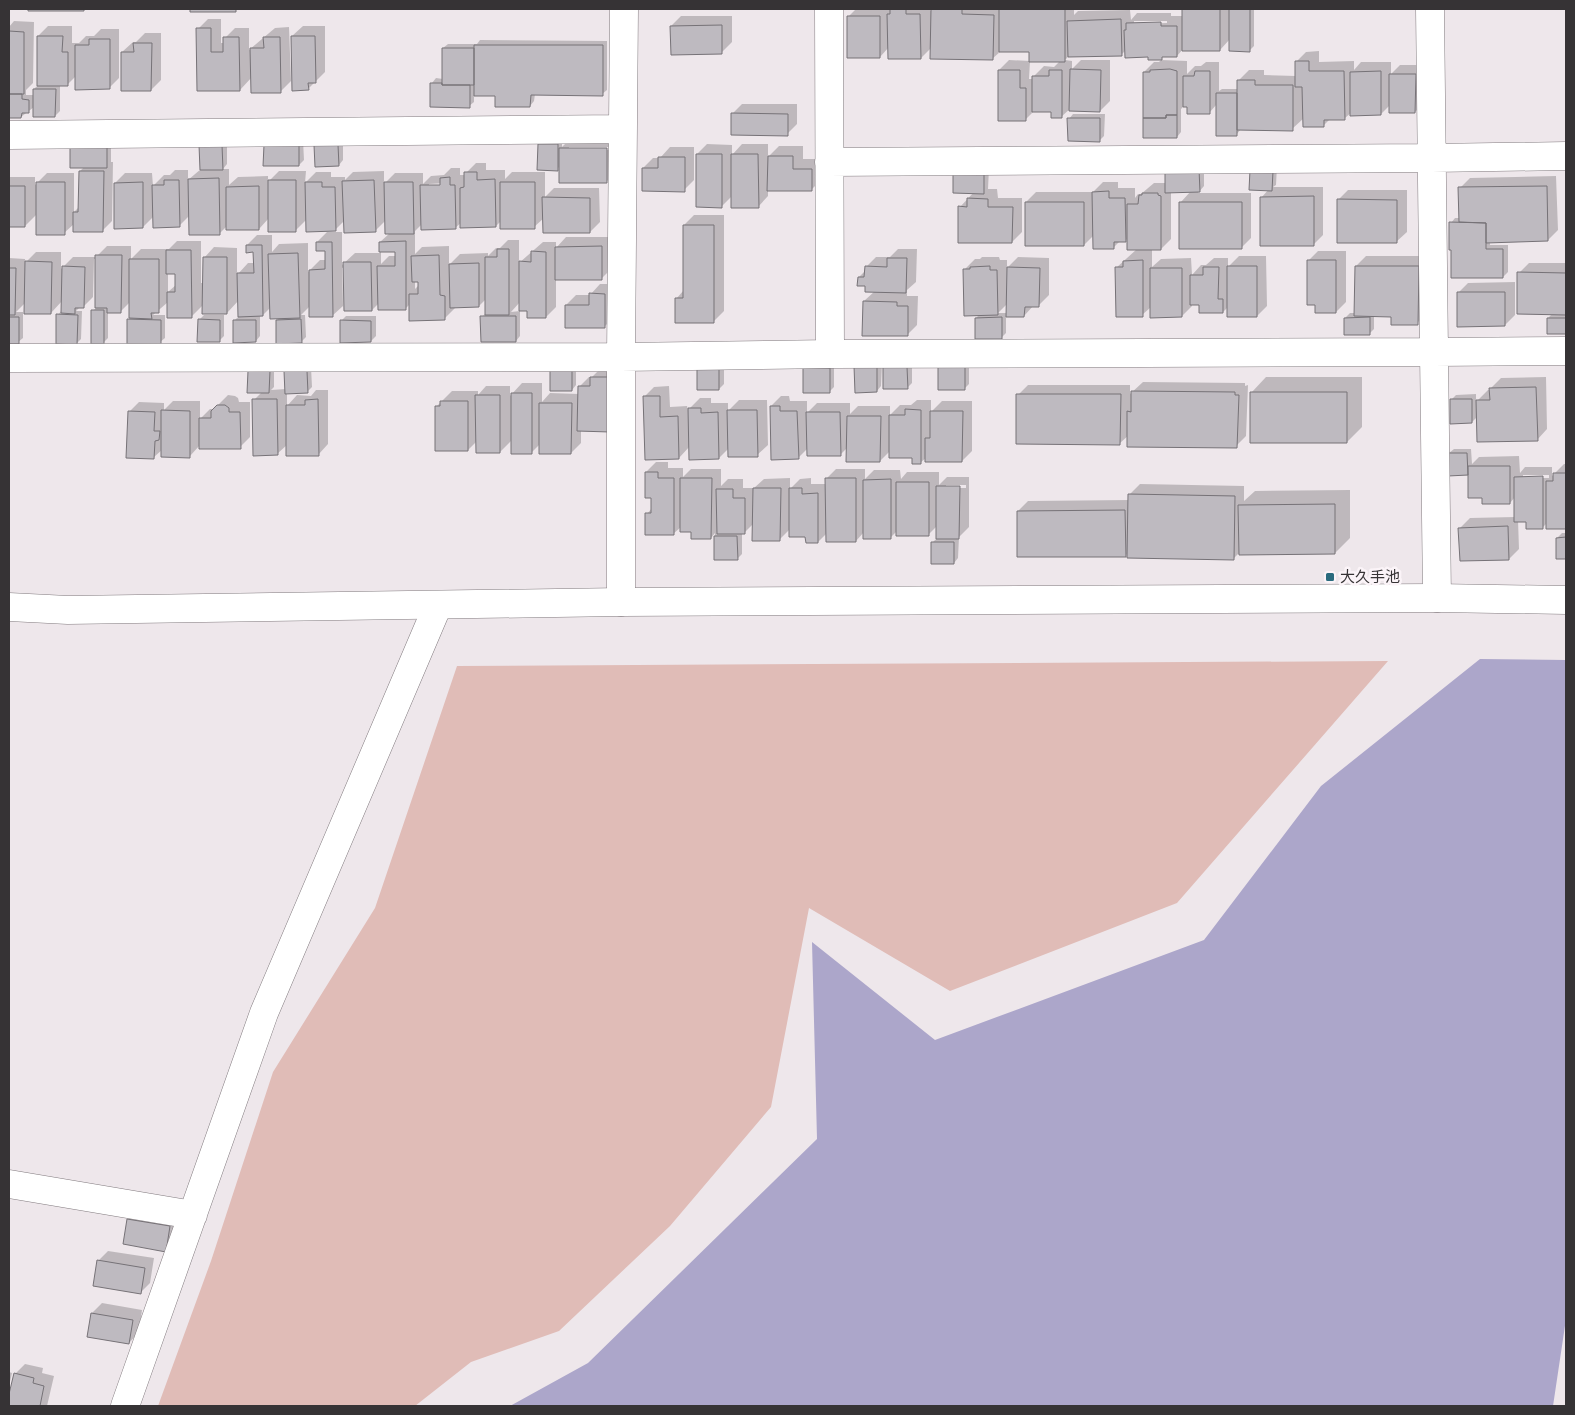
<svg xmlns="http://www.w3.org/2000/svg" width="1575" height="1415" viewBox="0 0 1575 1415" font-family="'Noto Sans','Noto Sans JP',sans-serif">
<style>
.green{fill:#e0bcb7}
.water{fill:#aca6ca}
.shadow{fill:#0003;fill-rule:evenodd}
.building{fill:#bebac0;stroke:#767277}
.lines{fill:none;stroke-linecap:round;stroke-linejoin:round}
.minor-casing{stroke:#827b7f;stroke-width:29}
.tertiary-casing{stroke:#827b7f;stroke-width:29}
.minor{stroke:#fff;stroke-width:28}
.tertiary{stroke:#fff;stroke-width:28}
.poi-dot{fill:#2a6b7e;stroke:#fbf4f8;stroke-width:2}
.labels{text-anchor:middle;stroke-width:5;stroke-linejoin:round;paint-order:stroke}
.poi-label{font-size:15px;fill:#363335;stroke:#fbf4f8;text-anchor:start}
</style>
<rect width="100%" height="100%" fill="#eee7eb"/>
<!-- green -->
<path class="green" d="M1388,661L1177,903L950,991L809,908L771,1107L670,1226L559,1331L471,1362L415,1406H158L211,1261L273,1072L375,908L457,666Z"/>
<!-- water -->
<path class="water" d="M1480,659L1566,660V1319L1553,1406H510L588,1363L817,1139L812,942L935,1040L1204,940L1321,786Z"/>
<!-- shadow -->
<path class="shadow" d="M30,9H84L83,10Z
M856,9H930V11L932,9H1074V15L1078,11L1130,10L1131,20L1137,13H1171V16H1183V9H1254V46L1250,50L1230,39L1220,50L1183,49L1177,56H1164L1161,58L1126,50L1122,54L1069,56L1065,60L1072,61V69L1081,60H1110V101L1100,111L1071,108L1061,117L1052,111H1034L1025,120L999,70L1009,60L1030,61V51H1001L992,59L932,47L921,58L889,47L880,57L848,17ZM1134,21H1167V23L1134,24ZM1030,61H1060L1054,67L1044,66L1034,76V79H1029Z
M681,16H732V42L722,52L671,26Z
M208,19H221V43H225V38L235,28H249V50L275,28L289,27L291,81L281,91L252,77L240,90H199L198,29Z
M14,21L34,22L33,83L26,90V95H34V89L38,85V36L48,26H72V43H79L86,36H94L101,29H119V78L109,88L76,76L68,84H60V111L55,116L34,107L21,117H9V27Z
M303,26H325V72L308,89L292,36Z
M145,33H161V80L151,90L122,52L133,42H136Z
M480,40L607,41V90L602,94H535L534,101L530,106L497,95H474V102L469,106L432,83L436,78L443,79V48L448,44H477Z
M1319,51V62L1354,61V70L1361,62H1391V74L1400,65H1425V102L1415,112L1390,105L1381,114L1352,112L1345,118L1330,119L1323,126L1304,118L1292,129H1241L1236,135L1217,104L1209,113L1184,106L1181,109V132L1177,137L1144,72L1154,62H1159L1161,60L1187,61V74L1195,66H1201L1206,62H1219V91L1222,89H1239V80L1249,70H1264V75L1296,76V62L1306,52Z
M742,104H797V124L787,134L732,114Z
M1073,114H1105L1104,136L1100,140L1069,119Z
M570,139H617V171L607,181L560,166L557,169L539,145L544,140H562V147ZM569,147H614V150H569Z
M227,140V164L223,169H229V185L238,177L268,176V182L279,171H306L305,183L316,172H331V177H345V180L353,172L384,171V184L395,173H423V184L431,176L444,175L451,168H460V175H466V173L476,163H486V170H505V179L512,172H545V197L554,188H599L600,222L590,232L544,218L534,227L502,220L496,226L462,222L455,228L422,224L415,231V254L422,247L449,246V265L460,254L488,253V256L496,248H500L508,240H519V263L543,242H556V248L566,237H612V268L602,278L556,279V307L546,317L528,310L520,302L511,312L520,311V336L516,341L482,317L487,312V298L479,306L455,307V308L445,318L410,304L405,309L379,303L372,310L345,267L342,268L343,306L332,316L310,306L301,315H305L306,337L301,342L277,320L280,317L271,307L263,315H260V336L256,341L235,320L239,316V300L227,313L204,304L192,316L168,302L153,315H165V338L160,342L128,320L130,318V302L120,312H108V338L104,342L93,311L96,308V259H94L93,297L83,307H80L76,311H82L81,339L77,343L58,315L62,310V301L51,313L23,312V338L18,342H9V258L25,259V263L36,252H61V269L73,257H96L107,246H131V259L141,249H169L177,241H201V283H204V258L214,247L237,248V275L248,263H255V251L247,245L257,235H272V252L279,244L308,243V272L320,260H326V250L317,242L327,232H342V265L355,253H380V242L390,233L386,220L375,231L345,220L335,230L307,219L295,231L269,218L259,229L228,225L220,233L190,215L179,226L154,216L143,227L115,183L125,173H152L153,186L164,175H170L175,170H188V180L201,169ZM446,183V186H429V184ZM381,251H396V256H389L381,264ZM168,273H177V284L168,292ZM419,280V285L415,289V281ZM25,303V312H16Z
M303,140L304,160L299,165H265Z
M343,140V160L339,165H316Z
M111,141V162H113L112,221L102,231L74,224L64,233L37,214L25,226H9V177H35V185L47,173H74V212L79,207L80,171Z
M707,144L732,145V155L742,144H768V157L779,146H803V159H822L821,180L811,190H768V196L758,207L732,196L721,207L697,154Z
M670,147H694V180L684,190L643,168L653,158H660Z
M1204,165V186L1198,193H1251V238L1241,248L1180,203L1191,191L1171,192V239L1161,249H1152V267L1161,259L1191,258L1192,275L1201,265H1206L1214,258H1228V267L1239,256H1266L1267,306L1257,316L1229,306L1223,312L1200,304H1192V306L1182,316L1151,307L1142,315L1116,268L1137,249L1128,238L1125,241H1120L1113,248L1094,235L1084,245L1026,202L1036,192H1093L1103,182H1118V188H1135V198L1138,194H1141L1154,183H1166Z
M1277,166L1276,185L1273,187H1323V235L1313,245L1261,198L1269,189H1250Z
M989,168L988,189H997L998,198H1022V232L1012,242L960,207L974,192H954Z
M1556,176L1558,230L1548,240L1490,241V245H1508V272L1503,277L1451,223L1455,218H1460V188L1470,178Z
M1348,190H1407V232L1396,242L1338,200Z
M694,215H724V311L714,321L676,299L684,290V225Z
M898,249H917L916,282L907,290V296H918L917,325L907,335L864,301L875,291L859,277L866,270V267L876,257H890Z
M1318,251H1346V302L1336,312L1308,261Z
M1366,256H1428L1427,313L1417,323L1392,315H1374V329L1370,333L1345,318L1350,313H1356V266Z
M982,257H999L1000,260H1007V268L1018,257L1049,258V295L1039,305H1034L1024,316H1006V333L1001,338L976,318L980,314L965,269L975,259H980ZM1007,304V313H998Z
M1529,263H1566V332H1549L1548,318L1553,313L1519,273Z
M1515,282V315L1505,325L1458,293L1468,283Z
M600,284H614V317L604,327L566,305L576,295H590Z
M204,315H224V336L220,340L199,320Z
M346,316H376V336L371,341L341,321Z
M912,362V383L907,388H884Z
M882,363L881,386L877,391H856Z
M969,363V384L964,389H940Z
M556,364H576V385L572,390Z
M724,364V384L719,389L698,368Z
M834,364V387L829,392L804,369Z
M274,367V387L271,390L286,389L311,367L312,387L307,392H287V406L297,395L311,396L316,390H328V444L318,455L288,444L277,454L254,400L262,392H248Z
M601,368H620L581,430V443L571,453L540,444L531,453L512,440L500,452L477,441L468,450L436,407L452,391H478V395L486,386H510V396L522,383H542V402L550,393L579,394V387L589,377H592Z
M1266,377H1362V427L1347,442L1251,393Z
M1546,377L1547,429L1537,440L1478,416L1472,422L1451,400L1456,395L1476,394V402L1488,390H1491V388L1501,378Z
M1143,382L1245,383V386L1248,385L1246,436L1236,446L1129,435L1120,443L1018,395L1028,385H1130V394Z
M669,386L670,407L687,406L688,410L700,398H711V403H728V411L739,400H767L768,445L757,455L729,448L719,458L690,446L679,458L644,397L654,387Z
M228,395L235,396L238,398L239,402H250V437L240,447L200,445L190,456L163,449L154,457L129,412L139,402L164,403V410L173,401H200V419L210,409H214Z
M781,396H789L790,401H807V413L817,403H850V414L858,406H890V415L900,405H911L917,400H931V412L942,401H972V451L962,461L927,457L920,463L913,457L890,451L880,461L848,447L840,455L808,448L798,458L771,406Z
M1454,449H1471L1472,464L1479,457L1519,456L1520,473L1525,467H1552V476L1564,464H1566V528H1548V522L1542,528L1528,521L1518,520L1519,549L1509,559L1460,528L1470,518L1515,517V497L1510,503L1484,497L1469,474H1450L1449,453ZM1523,475H1549V478H1523Z
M656,462H668V468H683V477L691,469H721V486L728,479H743V488H754L764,479L790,478V489L800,479L811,478V484H826V479L836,469H865V479L874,470H900L901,479L907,472H939V485L947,477H969V527L959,537L958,558L954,563L932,543L937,538V526L929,534L897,531L891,537L864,532L856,541L827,533L818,542L807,535L790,529L779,540L754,523L744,533H742V554L737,559H715V533L711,538L681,527L673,534L647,514L652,508V497L646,472ZM946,485H966V488H946Z
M1140,484L1244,486V501L1255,491L1350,490V538L1335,553L1238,554L1233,559L1129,552L1125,556L1018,511L1028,501L1130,500V494Z
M1562,533H1566V558H1558L1557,538Z
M138,1209L180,1216L166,1250L128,1219Z
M108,1251L154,1258L150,1283L140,1293L98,1261Z
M102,1303L142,1310L139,1332L129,1343L92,1313Z
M25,1364L43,1368L42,1373L54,1376L47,1406H9V1400L15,1374Z
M9,1372L12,1373L9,1386Z"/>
<!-- building -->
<path class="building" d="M28,9H84V11H28Z
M190,9H236V12H190Z
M890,9H906V14H920L921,59H888L887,14H890Z
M931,9H962V14L994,15L993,60L930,59Z
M999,9H1065V62H1029V52H999Z
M1182,9H1220V51H1182Z
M1229,9H1250V52L1229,51Z
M847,16H880V58H847Z
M1121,19L1122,56L1068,57L1067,21Z
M1161,22V26H1177V57H1162V60H1148V57L1125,58L1124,30H1126V23Z
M722,25V54L671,55L670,26Z
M196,28H211V52H223V37H239L240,91H197Z
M9,31L24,32V94H9Z
M37,36H63L62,52H68V86H37Z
M291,36H315L316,83H308L309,90L292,91Z
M263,37H280L281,93H251L250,48H264Z
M89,39H110V89L75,90V45H89Z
M133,43H152L151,91H121V52H134Z
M474,45H603V96L531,95L530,107H495V96H474Z
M442,48H474V85H442Z
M1295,61H1309V71H1344L1345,120H1324V127H1303L1302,87H1295Z
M1070,69L1101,70L1100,112L1069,111Z
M1170,69L1177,71V115H1166V118H1143V72H1150V70Z
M998,70H1020V88H1026V121H998Z
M1049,70H1062V118H1051V112H1032V76H1049Z
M1195,71H1210V114H1187V107H1183V76H1194Z
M1381,71V115L1350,116V72Z
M1389,74H1416L1415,113H1389Z
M1237,80H1255V85H1293V131L1237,130Z
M430,83H442V85H470V108L430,107Z
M33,89H56L55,117H33Z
M1216,93H1237V136H1216Z
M9,94H22V99L29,100V113H22L21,118H9Z
M731,113L788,114V136L731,135Z
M1166,115H1177V138H1143V118H1166Z
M1067,118H1100V142L1068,141Z
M299,144V166H263L264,145Z
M538,144H558V171L537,170Z
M70,145H107V168H70Z
M199,145H222L223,170H200Z
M314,145H338L339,166L315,167Z
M559,148H607V183H559Z
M696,154H722V208L696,207Z
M731,154H758L759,208H731Z
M768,156H793V169H812V191H767Z
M658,157H685V192L642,191V168H658Z
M1199,169L1200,192L1165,193V170Z
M1250,170L1273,171L1272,191L1249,190Z
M79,171H104L103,232H73V212H78Z
M953,171L984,172V194L953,193Z
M464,172H477V180L495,179L496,227L460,228V188L464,187Z
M450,177V185H455L456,229L421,230L420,185H440V178Z
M219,178L220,235H189L188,179Z
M164,180H179L180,227L153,228L152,185H164Z
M268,180H296V232H268Z
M374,180L376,232L344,233L342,181Z
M36,182H65V235H36Z
M143,182V228L114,229V183Z
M305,182H322V187H335L336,231L306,232Z
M384,182H413L414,234H385Z
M500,182H535V229H500Z
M9,186H25V227H9Z
M259,186V230H226V187Z
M1547,186L1548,241L1486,243V223L1459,222L1458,187Z
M1109,191V198H1125L1126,242H1114V249H1093L1092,192Z
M1142,193H1158V195L1161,196V250H1127V204H1138L1139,195H1142Z
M1314,196V246H1260V197Z
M542,197L590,198V233H543Z
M967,198L988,199V207H1013L1012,243H958V206L967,207Z
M1337,199L1397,200V243H1337Z
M1025,202H1084V246H1025Z
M1179,202H1242V249H1179Z
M1449,222L1486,223V249H1503V278H1451V250H1449Z
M683,225H714V323H675V298H683Z
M406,241V310H378L377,266H395V252H379V242Z
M316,242H332L333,317H309V270L325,269V251H316Z
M246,245H262L263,316L238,317L237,273H254L253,252L246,253Z
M602,246V280H555V247Z
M497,249H509V315H485V257H497Z
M166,250H191L192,318H167V292H175V274H166Z
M531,251L546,252V318H527V311H519V261L531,262Z
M298,253L300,318L270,319L268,254Z
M95,255H122L121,313H107V308H95Z
M439,255L440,295L445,296V320L409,321V294H418V282H412L411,256Z
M203,257H227V314H202Z
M887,258H907L906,293L865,292V286H857L858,277H864L865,266L887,267Z
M129,259H159V313H151L152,319L129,318Z
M1143,260V317H1116L1115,267H1123V261Z
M1307,260H1336V313H1315V305H1307Z
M25,261L52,262L51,314H24Z
M343,262H371L372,311H344Z
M479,263V307L450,308L449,264Z
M62,266L85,267L84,308H75V314L61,313Z
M990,266V270H997L998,315L964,316L963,269H970V267Z
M1227,266H1257V317H1227Z
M1355,266H1419L1418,325H1391V317L1354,316Z
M1007,267L1040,268L1039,307H1025L1024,317H1006Z
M1203,267H1219L1218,299H1223V313H1199V305H1190V275H1203Z
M9,268H16L15,315H9Z
M1150,268H1182V317L1150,318Z
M1517,272L1566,273V315L1517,314Z
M1457,292H1505V326L1457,327Z
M589,293L605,294V328H565V305H589Z
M863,301L897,302V306H908V336H862Z
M91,310H104V344H91Z
M56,314L78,315L77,345L56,344Z
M480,316H516V342H481Z
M9,317H19V344H9Z
M1002,317V339H975V318Z
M1370,317V335H1344V318Z
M1547,318H1566V334H1547Z
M127,319L161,320V344H127Z
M198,319L220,320V342H197Z
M301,319L302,343L276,344V320Z
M233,320H256V342L233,343Z
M340,320L371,321V342L340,343Z
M854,366L877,367V392L855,393Z
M883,367H907L908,389H883Z
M938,367H965V390H938Z
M572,368V391H550V369Z
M697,368H719V390H697Z
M803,368H830V393H803Z
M248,371H270L269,393H247Z
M284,371H307L308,393L285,394Z
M590,377H611L610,432L577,431L578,386H590Z
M1536,387L1538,441L1477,442L1476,400H1490L1489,388Z
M1131,391L1235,392V395H1239L1237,448L1127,447V411L1131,412Z
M1250,392H1347V443H1250Z
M511,393H532V454H511Z
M1016,394H1121L1120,445L1016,444Z
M475,395H500V453H476Z
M643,396H660V417L678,416L679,459L645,460Z
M252,399H277L278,455L253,456Z
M318,399L319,456H286V405H305V400Z
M1450,399H1472V423L1450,424Z
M440,401H468V451H435V406H440Z
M539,403H572L571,454H539Z
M217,405H225L229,408V412H240L241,449H199V418H211V411Z
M770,406H780V411H797L799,459L771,460Z
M688,408H701V413L718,412L719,459L689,460Z
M905,409L921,410V464H912V458H889V415H905Z
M161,410L190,411V458L161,457Z
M727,410H757L758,457H728Z
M128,411L155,412L154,431H160L159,440L155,441L154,459L126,458Z
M930,411H963L962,462H925V438H930Z
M806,412H840L841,456H807Z
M847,416H881L880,462H846Z
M1448,453H1467L1468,475L1448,476Z
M1468,466H1510V504H1482V498H1468Z
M645,472H658V478H674V535H645V513H651V498H645Z
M1553,473H1566V529H1546V481H1553Z
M1543,476V529H1526V522H1514V477Z
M680,478H712L711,539H691V532H680Z
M825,478H856V542H826Z
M891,479V539H863V480Z
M896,482H929V536H896Z
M936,486H960L959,539H936Z
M753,488H781L780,541H752Z
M789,488H802V494L818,493V543H806L805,537H789Z
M716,489H733V498H745V534H717Z
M1128,494L1235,496L1234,560L1127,558Z
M1335,504V554L1239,555L1238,505Z
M1125,510L1126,557H1017V511Z
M1508,526L1509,560L1460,561L1458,528Z
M714,536H737L738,560H714Z
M1566,537V559H1556V538Z
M931,542H954V564H931Z
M127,1219L170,1226L166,1252L123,1244Z
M97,1260L145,1268L141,1294L93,1286Z
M91,1313L133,1320L129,1344L87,1337Z
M14,1373L34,1378L33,1383L44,1386L40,1406H9V1394Z"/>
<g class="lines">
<defs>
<path id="minor" d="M829,9L830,354
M9,135L623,129
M829,162L1432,158L1566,156
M9,358L621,357L830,354L1434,352L1430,9
M1437,598L1434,352L1566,351
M621,602V357L624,9
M9,1184L193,1215
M125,1406L264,1013L438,605"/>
<path id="tertiary" d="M9,607L68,610L621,602L1437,598L1566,600"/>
</defs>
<!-- minor casing -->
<use href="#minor" class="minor-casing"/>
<!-- tertiary casing -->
<use href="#tertiary" class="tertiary-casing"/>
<!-- minor -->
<use href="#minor" class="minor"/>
<!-- tertiary -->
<use href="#tertiary" class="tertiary"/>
</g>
<!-- markers -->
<rect class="poi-dot" x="1325" y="572" width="10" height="10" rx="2.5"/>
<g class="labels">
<!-- poi labels -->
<g class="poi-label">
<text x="1340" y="582">大久手池</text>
</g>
</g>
<!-- border -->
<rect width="1575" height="1415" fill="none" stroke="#363335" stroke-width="20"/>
</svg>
